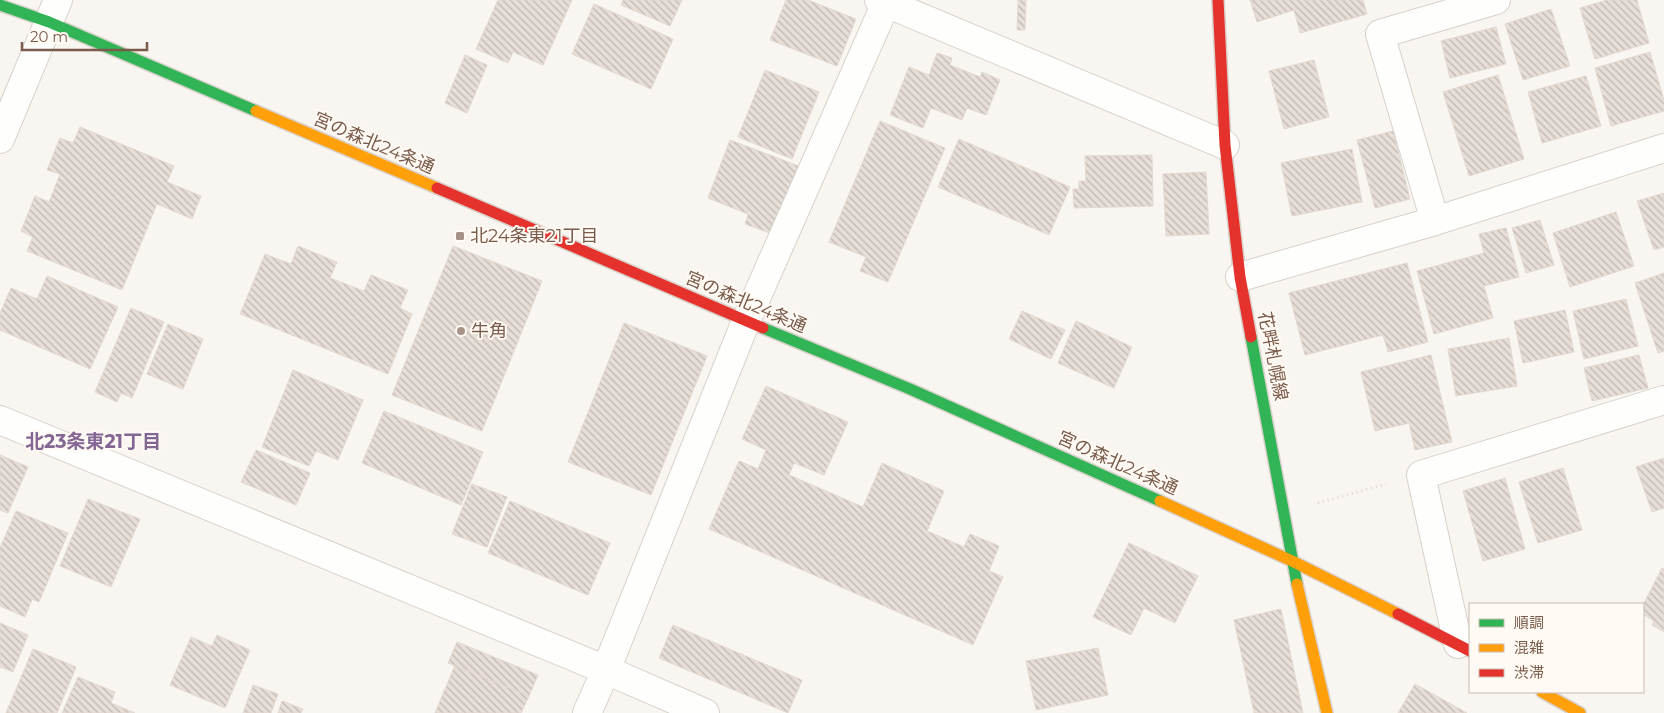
<svg xmlns="http://www.w3.org/2000/svg" width="1664" height="713" viewBox="0 0 1664 713" font-family="Montserrat,'Noto Sans JP',sans-serif">
<style>
.building{fill:url(#building-back-hatch);stroke:#e2d8d2}
.lines{fill:none;stroke-linecap:round;stroke-linejoin:round}
.street-casing{stroke:#d7d1cb;stroke-width:30}
.fast-casing{stroke:#d9d2cb;stroke-width:14}
.slow-casing{stroke:#d9d2cb;stroke-width:14}
.jam-casing{stroke:#d9d2cb;stroke-width:14}
.path{stroke:#dcd5d0;stroke-width:3;stroke-dasharray:1 4;stroke-linecap:butt}
.street{stroke:#fefefd;stroke-width:28}
.fast{stroke:#30b455;stroke-width:11}
.slow{stroke:#ff9f0a;stroke-width:11}
.jam{stroke:#e5322d;stroke-width:11}
.poi-dot{fill:#a69286;stroke:#fffaf3;stroke-width:2}
.labels{text-anchor:middle;stroke-width:4;stroke-linejoin:round;paint-order:stroke}
.street-label{font-size:18px;fill:#7a5c4d;stroke:#fffaf3}
.poi-label{font-size:18px;fill:#7a5c4d;stroke:#fffaf3;text-anchor:start}
.neighbourhood-label{font-size:19px;font-weight:bold;fill:#846695;stroke:#fffaf3}
</style>
<defs>
<pattern id="building-back-hatch" width="6" height="6" patternUnits="userSpaceOnUse" patternTransform="scale(1.25)"><rect width="6" height="6" fill="#e6ded7"/><path d="M-1 5l2 2M0 0l6 6M5-1l2 2" fill="none" stroke="#bfb7b1"/></pattern>
</defs>
<rect width="100%" height="100%" fill="#f9f5f0"/>
<!-- building -->
<path class="building" d="M498,0H572L543,65L513,52L508,63L476,49Z
M623,0H682L670,26L621,5Z
M786,0H808L856,19L837,66L770,40Z
M1018,0H1026L1025,30H1017Z
M1250,0H1363L1367,14L1300,33L1294,10L1257,22Z
M1607,0H1637L1649,43L1595,59L1580,8Z
M594,4L673,39L651,89L572,54Z
M1551,9L1570,66L1523,80L1505,24Z
M1496,27L1506,64L1450,78L1441,41Z
M1650,52L1664,100V111L1611,126L1595,68Z
M937,53L952,58L950,65L980,77L982,72L1000,80L986,115L967,108L962,120L931,108L923,128L890,115L909,67L929,75Z
M465,55L487,65L467,113L445,103Z
M1314,60L1329,117L1284,129L1269,71Z
M765,70L819,92L792,159L738,137Z
M1498,75L1524,159L1469,176L1443,92Z
M1586,76L1601,126L1542,143L1528,92Z
M880,121L945,148L888,282L860,271L866,257L829,242Z
M80,127L174,166L167,182L201,196L192,219L157,204L122,290L27,251L33,237L21,231L35,196L49,202L60,174L47,170L60,138L73,143Z
M1393,131L1410,199L1375,208L1357,140Z
M959,139L1070,187L1049,235L938,187Z
M730,140L804,168L778,236L745,224L748,214L708,198Z
M1352,149L1362,202L1292,216L1281,163Z
M1152,155L1153,206L1074,208L1073,189H1079V181H1086L1085,156Z
M1206,172L1209,234L1166,236L1163,174Z
M1664,193V247L1654,250L1637,201Z
M1616,212L1634,266L1570,287L1553,233Z
M1540,220L1554,265L1526,273L1512,228Z
M1506,228L1519,277L1484,286L1493,318L1434,334L1417,271L1484,253L1479,234Z
M298,246L337,262L330,278L364,291L371,275L408,290L400,308L412,314L388,374L240,314L265,254L291,264Z
M453,246L542,281L482,431L392,395Z
M1407,263L1428,342L1388,352L1383,335L1305,355L1289,293Z
M1664,273V351L1658,353L1635,283Z
M47,276L118,307L90,369L0,330V313L11,288L37,299Z
M1626,299L1638,346L1584,359L1573,311Z
M131,308L164,322L132,398L121,393L117,402L95,392Z
M1565,310L1574,352L1523,363L1514,321Z
M1022,311L1065,330L1051,359L1009,339Z
M1076,321L1132,347L1114,388L1058,363Z
M624,323L707,356L651,495L568,462Z
M168,324L203,339L183,389L147,374Z
M1509,338L1517,386L1456,396L1448,349Z
M1431,355L1452,442L1415,450L1409,423L1375,431L1361,372Z
M1639,355L1648,388L1592,401L1584,368Z
M293,370L363,400L338,460L316,451L309,466L262,447Z
M766,386L848,422L824,475L794,463L789,475L863,507L882,463L944,491L927,531L964,547L970,534L999,546L989,571L1003,577L973,645L709,529L739,461L758,469L766,450L742,439Z
M384,411L483,452L461,505L362,463Z
M256,450L310,473L296,505L241,482Z
M0,455L28,467L8,513L0,510Z
M1664,458V508L1652,512L1636,467Z
M1563,468L1582,530L1538,543L1519,482Z
M1505,478L1525,549L1483,561L1463,491Z
M472,484L507,497L487,547L452,534Z
M88,499L140,519L111,587L60,566Z
M510,501L610,543L588,595L488,553Z
M16,511L68,533L39,602L32,599L25,617L0,606V548Z
M1129,543L1198,576L1175,623L1144,608L1131,635L1093,617Z
M1662,568L1664,569V632L1652,625L1654,621L1643,614V605Z
M1281,609L1303,713H1254L1234,620Z
M0,623L28,635L13,672L0,667Z
M673,625L802,680L788,713L659,658Z
M217,635L250,650L225,708L170,685L191,637L212,646Z
M457,642L538,675L529,696L448,663Z
M1098,648L1108,695L1036,710L1026,661Z
M33,649L76,667L57,713H6Z
M455,665L529,696L521,713H435Z
M78,677L115,692L111,703L135,713H62Z
M1415,684L1467,713H1398Z
M253,685L278,694L271,713H243Z
M282,701L303,709L301,713H278Z"/>
<g class="lines">
<defs>
<path id="street" d="M879,0L1225,145
M0,139L58,0
M1435,221L1380,34L1496,0
M1240,277L1435,221L1664,148
M0,420L606,670L705,713
M1458,644L1421,475L1664,400
M587,713L606,670L746,321L886,3V0"/>
<path id="fast" d="M0,5L49,22L256,111
M763,328L910,389L1160,501
M1251,337L1297,584"/>
<path id="slow" d="M256,111L437,188
M1160,501L1292,561L1398,614
M1297,584L1327,713
M1542,692L1580,713"/>
<path id="jam" d="M1218,0L1225,145L1240,277L1251,337
M437,188L763,328
M1398,614L1470,651"/>
</defs>
<!-- street casing -->
<use href="#street" class="street-casing"/>
<!-- fast casing -->
<use href="#fast" class="fast-casing"/>
<!-- slow casing -->
<use href="#slow" class="slow-casing"/>
<!-- jam casing -->
<use href="#jam" class="jam-casing"/>
<!-- path -->
<path class="path" d="M1318,503L1386,484"/>
<!-- street -->
<use href="#street" class="street"/>
<!-- fast -->
<use href="#fast" class="fast"/>
<!-- slow -->
<use href="#slow" class="slow"/>
<!-- jam -->
<use href="#jam" class="jam"/>
</g>
<!-- markers -->
<g class="poi-dot">
<rect x="455" y="231" width="10" height="10" rx="2.5"/>
<circle cx="461" cy="331" r="5"/>
</g>
<g class="labels">
<!-- street labels -->
<g class="street-label">
<text transform="translate(374 143) rotate(23)" y="6">宮の森北24条通</text>
<text transform="translate(746 302) rotate(23)" y="6">宮の森北24条通</text>
<text transform="translate(1273 356) rotate(79)" y="6">花畔札幌線</text>
<text transform="translate(1118 463) rotate(24)" y="6">宮の森北24条通</text>
</g>
<!-- poi labels -->
<g class="poi-label">
<text x="470" y="242">北24条東21丁目</text>
<text x="471" y="337">牛角</text>
</g>
<!-- neighbourhood labels -->
<g class="neighbourhood-label">
<text x="93" y="448">北23条東21丁目</text>
</g>
</g>
<!-- legend -->
<rect x="1469" y="603" width="175" height="90" fill="#fffaf3" stroke="#cabbb1"/>
<rect x="1479" y="619" width="25" height="8" fill="#30b455" stroke="#cabbb1"/>
<text x="1514" y="628" font-size="15" fill="#7a5c4d">順調</text>
<rect x="1479" y="644" width="25" height="8" fill="#ff9f0a" stroke="#cabbb1"/>
<text x="1514" y="653" font-size="15" fill="#7a5c4d">混雑</text>
<rect x="1479" y="669" width="25" height="8" fill="#e5322d" stroke="#cabbb1"/>
<text x="1514" y="678" font-size="15" fill="#7a5c4d">渋滞</text>
<!-- scale -->
<path d="M22 42v8h125v-8" fill="none" stroke="#7a5c4d" stroke-width="2.5"/>
<text x="30" y="42" font-size="15" fill="#7a5c4d" stroke="#fffaf3" stroke-width="4" paint-order="stroke">20 m</text>
</svg>
